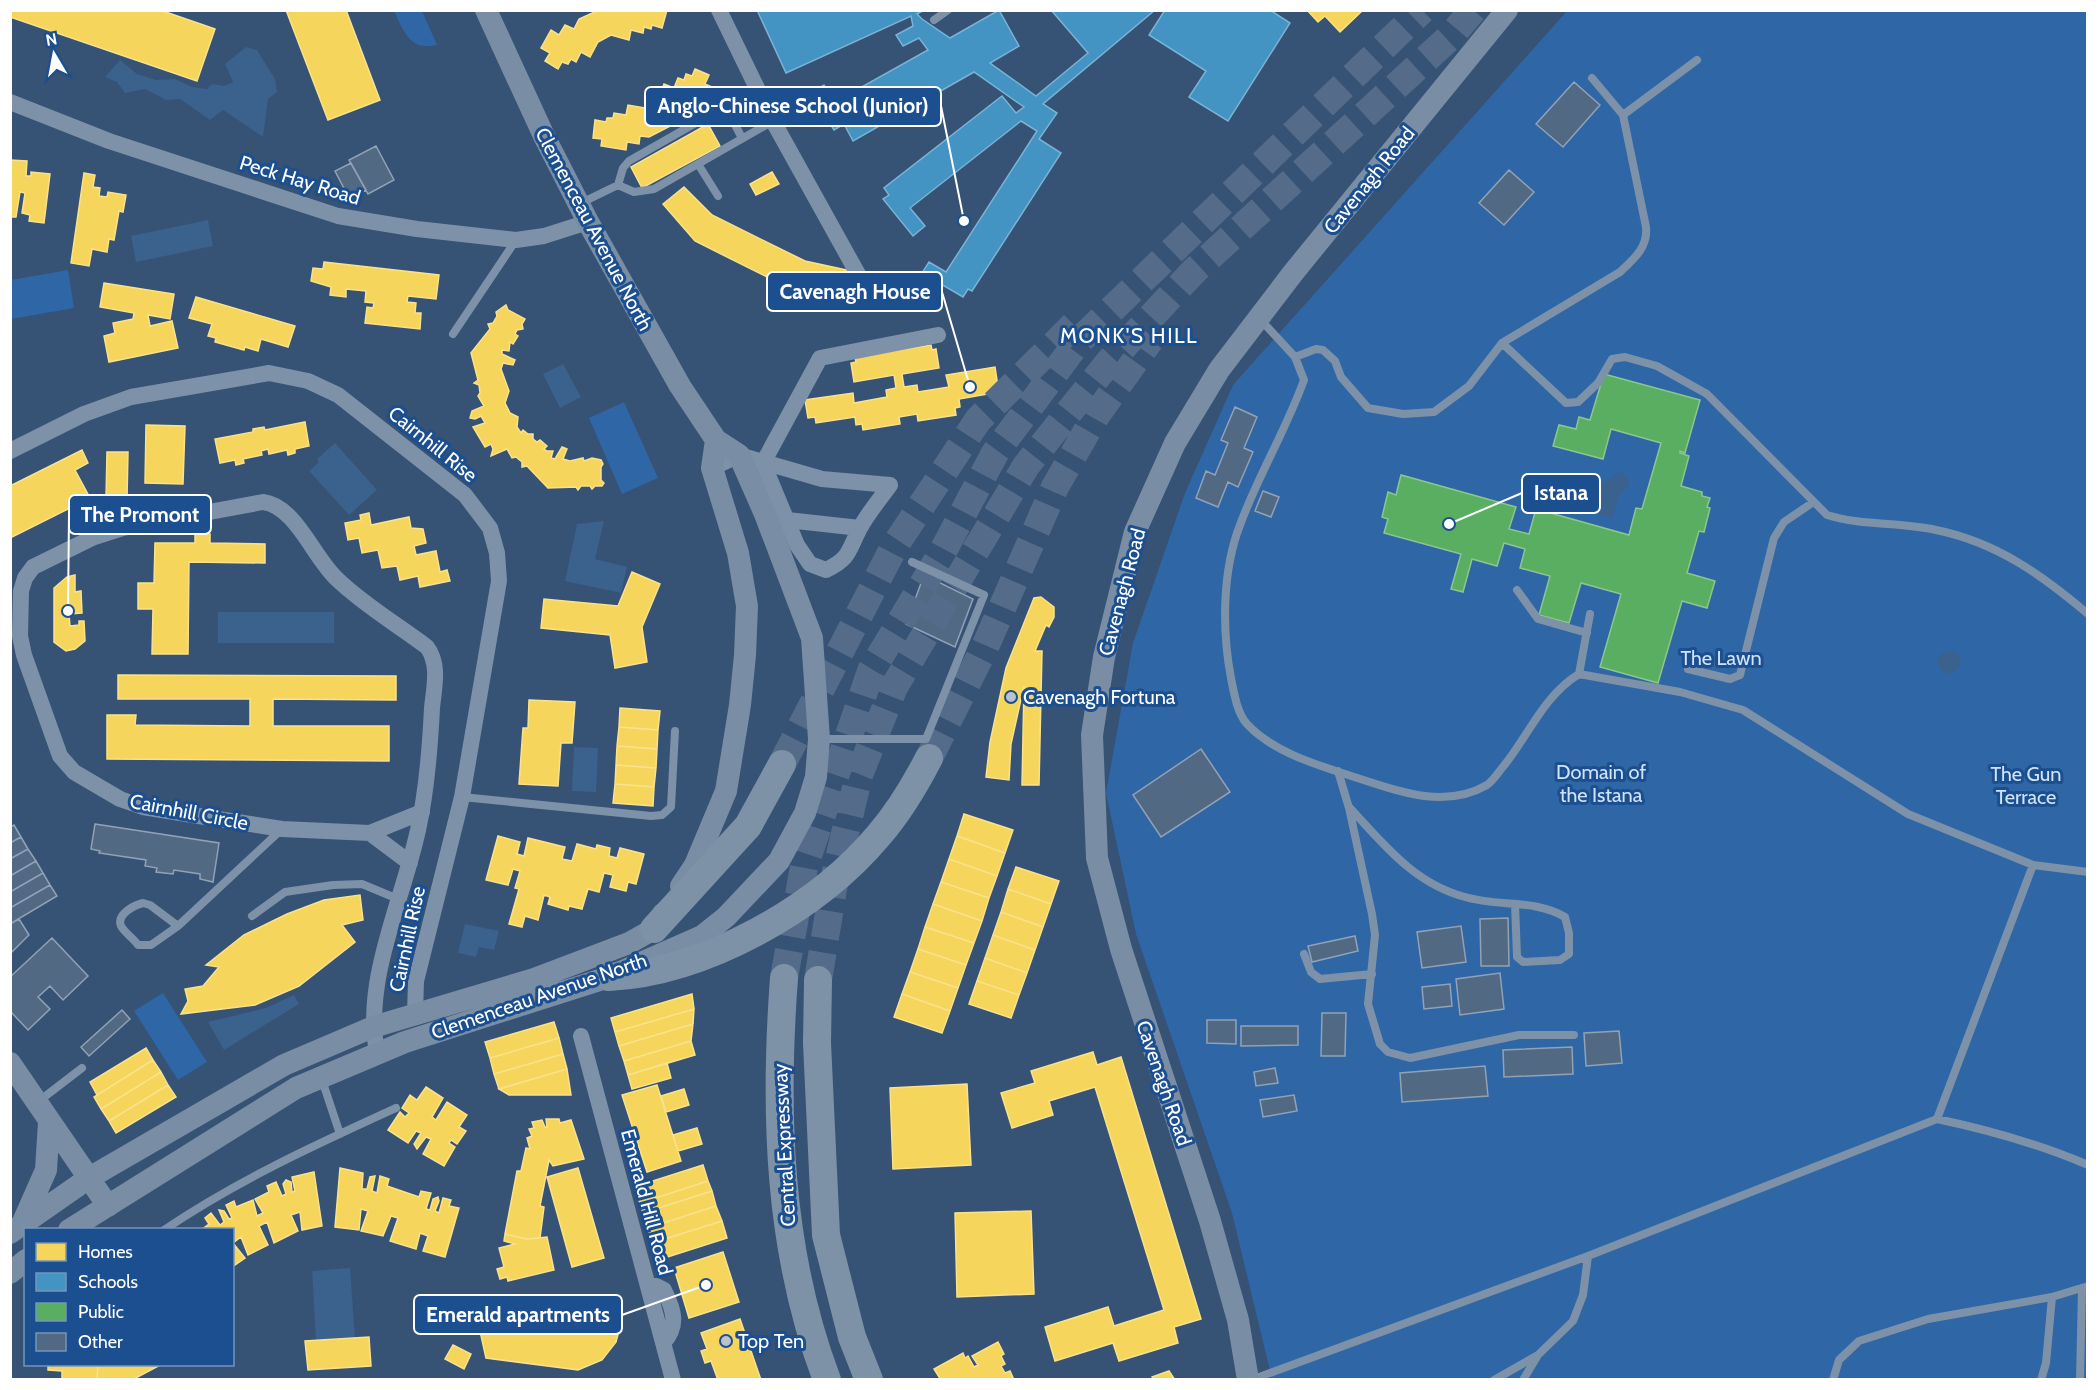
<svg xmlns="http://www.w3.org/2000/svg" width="2098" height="1390" viewBox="0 0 2098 1390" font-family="Cabin,sans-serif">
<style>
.green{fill:#2f66a5}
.water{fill:#3b618d}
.homes{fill:#f6d55c;stroke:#f9e28d;stroke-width:1.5}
.schools{fill:#4393c3;stroke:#7bb3d5;stroke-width:1.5}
.public{fill:#5aae61;stroke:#8cc690;stroke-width:1.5}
.building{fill:#526984;stroke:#92a2b6;stroke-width:1.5}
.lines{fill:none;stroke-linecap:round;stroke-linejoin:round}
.highway-tunnel{stroke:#546c89;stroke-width:28;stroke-dasharray:28 14;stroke-linecap:butt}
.lane{stroke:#7d92a8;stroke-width:8}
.street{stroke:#7d92a8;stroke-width:16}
.secondary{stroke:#798da4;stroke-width:22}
.highway{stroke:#7e92a7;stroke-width:28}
.poi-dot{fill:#b9c2ce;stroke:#1b4f8f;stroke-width:2}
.labels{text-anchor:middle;stroke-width:6;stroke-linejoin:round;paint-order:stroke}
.street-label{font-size:20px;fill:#fff;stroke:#1b4f8f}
.park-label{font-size:20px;fill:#cfe3fa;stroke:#1b4f8f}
.poi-label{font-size:20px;fill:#fff;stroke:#1b4f8f;text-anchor:start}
.neighbourhood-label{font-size:21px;letter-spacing:1.5px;fill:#fff;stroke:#1b4f8f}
.leader{fill:none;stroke:#fff;stroke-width:2}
.callout-dot{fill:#fff;stroke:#1b4f8f;stroke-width:2}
.callout{fill:#1b4f8f;stroke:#fff;stroke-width:2}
.callout-label{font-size:21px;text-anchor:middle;font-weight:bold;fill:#fff}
</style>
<rect width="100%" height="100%" fill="#365274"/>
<!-- green -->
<path class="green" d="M394,11H422L437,45C410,52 403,30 394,11Z
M1567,11H2087V1379H1272L1232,1213L1136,934L1106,793L1133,643L1185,493L1233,385Z
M68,270L74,308L11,319V280Z
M624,402L658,478L622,494L589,418Z
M163,993L207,1062L178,1080L134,1011Z"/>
<!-- water -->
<path class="water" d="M246,47L257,50L275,79L277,92L268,99L263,137L223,110L210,120L180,99L166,100L145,89L125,93L117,82L105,77L120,60L137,74L156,80L175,79L192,87L207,89L212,84L224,86L233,82L225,64Z
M208,220L213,246L136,262L131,236Z
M563,364L581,397L560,408L543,374Z
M335,443L377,490L349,515L309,471L319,462L317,459Z
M1621,471L1630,483L1618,497L1613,518L1599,515L1597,488Z
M604,521L595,559L627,567L621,593L565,581L577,524Z
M218,612H334V643H218Z
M1938 662a11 11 0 1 1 22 0a11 11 0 1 1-22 0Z
M574,747L598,748L596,792L572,791Z
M465,924L499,931L494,950L479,947L476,957L458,953Z
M294,995L299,1004L224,1050L208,1022L266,1008Z
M350,1268L355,1338L316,1340L312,1271Z"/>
<!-- homes -->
<path class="homes" d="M10,10H160L215,29L197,81L10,17Z
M286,10H346L380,100L328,120Z
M599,10H667L662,28L652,25L651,29L644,27L643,33L631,30L629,40L611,35L598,42L590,57L581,52L576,62L571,59L568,64L562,62L558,69L545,61L550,53L541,48L551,30L559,35L565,25L574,29L579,19Z
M1307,10H1363L1340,32L1325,16L1318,22Z
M695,69L709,75L705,84L714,88L706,107L697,103L692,113L683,110L680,121L649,137L640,136L639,144L627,142L626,150L601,146L602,139L593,138L595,120L606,122L607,118H613L614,113L626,115L628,105L645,108L658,100L664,84L674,88L678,78L684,80L686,74L692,76Z
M708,124L720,146L642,188L631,167Z
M10,160L27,161L26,176H31V172L50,174L44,223L29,221L30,215L22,213L25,193L20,192L16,217H10Z
M772,172L779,184L756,195L750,184Z
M84,173L95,175L93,187L100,188L99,196L107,197L108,192L126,195L123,212L119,211L114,240L109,239L107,252L92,249L89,266L71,263Z
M684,187L712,215L805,261L847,270L845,296L791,289L695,241L663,204Z
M324,262L439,275L436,299L408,296L407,302L416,303L415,313H421L420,329L365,323L367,307L373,308L374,303L365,302L366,291L346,289V297L330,295L331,287L311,281L313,268L323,269Z
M104,283L174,294L170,319L148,315L150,326L172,321L178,348L109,362L104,336L115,333L113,323L133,319L134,313L100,307Z
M196,297L295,326L288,347L261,339L258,351L245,347L244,350L215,342L216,338L208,336L212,324L189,318Z
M506,305L508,310L525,319L522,324L523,329L517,330L515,334L518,336L513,344L510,342L509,351L502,350V354L515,360L513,365L503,363L501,369L509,391L505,403L510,413L518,417L517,427L521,433L523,430L528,434H533V439L537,442L540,440L547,446L544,449L547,451H553L551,458L555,459L562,447L567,449L563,459L570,461L583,458L584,461L592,458L601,460L603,464L601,467V480L604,483L602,486H595L592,489L590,486H581L578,490L576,487L548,488L527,466L522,467V462L516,457L512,458L507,449L491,456L493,449L491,444L485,447L473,427L485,423L481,416L475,419L470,418L472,411L484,406L478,396L480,393L479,385L474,383L478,380L471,353L490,329L488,324L493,323L497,316L496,312Z
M931,345L932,350L936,349L939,368L902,374L904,387L917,385L918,392L949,387L946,375L995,367L998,387L993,388L994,393L959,399L960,407L955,408L956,415L918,421L917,414L899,417L900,424L863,430L862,424L856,425L855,417L816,423L815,417L808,418L805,400L853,393L854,403L887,397L886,390L896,388L894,375L854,382L851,363L856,362L855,357Z
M305,422L309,446L295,449V453L288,455L287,450L269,454L268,449L261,451L262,455L243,459L244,463L236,465L235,460L220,463L215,439L253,432V429L264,427L265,430Z
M146,425L185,426L183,484L145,483Z
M82,450L88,463L75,470L90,498L10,538V486Z
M107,452H128L127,499L106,498Z
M369,513L371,525L409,517L411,528L423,529L426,543L414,546L416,555L436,551L440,572L447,570L450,581L420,587L418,576L400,580L397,566L382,568L378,550L362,553L359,538L348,540L345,523L361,520L360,515Z
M195,534H210V543L265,544V563L189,562L188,654H152L153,609H138V583H154L155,543H195Z
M632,572L660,584L642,627L647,662L615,668L610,635L541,628L544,599L618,606Z
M75,575V592L81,591L82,613L69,614L70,626L79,625V621H84L85,641L75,649L66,651L54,642V588L67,577Z
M1041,597L1054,607V617L1049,627L1046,625L1035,651H1042L1039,785H1022L1024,686L1011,744L1009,780L986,777L990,742L1006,668L1034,598Z
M118,675L396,676V700L273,699V726H389V761L107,759V715H136L135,725L250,726V699H118Z
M529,700L575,702L572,743H561L558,786L519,784L523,728H528Z
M620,708L660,711L658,730L619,727Z
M619,727L658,730L657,749L617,746Z
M617,746L657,749L656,768L616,765Z
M616,765L656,768L654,787L615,784Z
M615,784L654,787L653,806L613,803Z
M964,814L1013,830L1005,853L957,836Z
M498,836L520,842L517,854L524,856L528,838L565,847L562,859L572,861L577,844L596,849L597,845L610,848L609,856L617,858L620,848L644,854L636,884L628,882L626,891L610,887L613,875L604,873L599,892L588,889L582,909L569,906L568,910L548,904L550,897L544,895L538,920L525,916L522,927L509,924L519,889L515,888L520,871L513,869L508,885L486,880Z
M957,836L1005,853L997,876L949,859Z
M949,859L997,876L989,898L941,882Z
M1016,867L1059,881L1051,904L1008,889Z
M941,882L989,898L982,921L933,904Z
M1008,889L1051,904L1043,927L1001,912Z
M360,895L363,920L342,925L355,942L299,986L255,1005L181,1014L188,1001L185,989L203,986L219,967L206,965L244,935L287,914L324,900Z
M933,904L982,921L974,943L925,927Z
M1001,912L1043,927L1035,950L993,935Z
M925,927L974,943L966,965L918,949Z
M993,935L1035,950L1027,973L985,958Z
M918,949L966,965L958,988L910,972Z
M985,958L1027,973L1019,995L977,981Z
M910,972L958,988L950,1011L902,994Z
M977,981L1019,995L1011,1018L969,1004Z
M692,994L694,1009L615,1032L611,1018Z
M902,994L950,1011L942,1033L894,1017Z
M694,1009L693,1024L619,1046L615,1032Z
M554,1022L559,1038L490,1058L485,1042Z
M693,1024L691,1041L624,1061L619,1046Z
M559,1038L563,1054L494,1074L490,1058Z
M691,1041L695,1055L628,1075L624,1061Z
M146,1048L153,1060L97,1095L90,1082Z
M1093,1052L1097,1065L1121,1057L1201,1319L1174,1327L1178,1343L1119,1361L1113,1343L1055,1361L1045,1327L1108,1307L1114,1326L1164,1310L1095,1087L1049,1101L1053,1115L1012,1128L1001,1093L1035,1083L1031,1071Z
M563,1054L567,1069L499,1089L494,1074Z
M153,1060L161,1072L101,1109L94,1097Z
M667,1063L671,1078L632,1089L628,1075Z
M567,1069L571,1095H509L499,1089Z
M161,1072L168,1085L109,1121L101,1109Z
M967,1084L971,1165L893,1169L890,1088Z
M168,1085L176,1097L116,1133L109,1121Z
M657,1085L681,1161L647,1172L622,1095Z
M426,1087L443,1098L432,1117L436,1120L447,1102L467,1115L459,1127L466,1131L457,1144L451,1140L449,1143L455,1147L444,1166L423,1154L431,1139L426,1137L417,1149L414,1144L421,1133L416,1131L408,1143L388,1130L400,1112L405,1117L409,1113L402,1108L410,1095L417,1100Z
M684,1089L689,1105L666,1112L661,1096Z
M546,1119H559L560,1123L571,1120L584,1159L553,1166L549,1160L540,1206L544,1207L540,1238L527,1239L505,1234L517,1171H521L526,1148L530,1149L527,1138L532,1136L529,1129L534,1128L532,1122L542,1120L545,1127H547Z
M697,1128L702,1144L678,1151L673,1135Z
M703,1165L708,1181L640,1203L634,1187Z
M340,1168L363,1173L362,1189H367L370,1177L375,1176L372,1191L377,1193L380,1176L389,1179L387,1186L419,1197L421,1191L431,1193L426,1209L430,1210L433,1199L438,1197L439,1201L435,1211L439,1213L443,1198L451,1200L449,1206L459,1208L445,1257L423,1251L428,1236L420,1233L416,1249L390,1241L398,1218L391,1216L383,1236L361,1231L368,1211L361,1209L359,1230L335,1227Z
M578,1168L604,1258L572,1267L547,1177Z
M314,1172L322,1226L302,1230L300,1212L291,1215L298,1231L274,1243L267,1222L259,1226L268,1245L248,1255L241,1237L233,1243L245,1258L232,1267V1230H201L209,1224L205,1218L211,1213L220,1225L224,1222L219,1210L224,1211L229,1219L232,1218L226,1205L234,1201L236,1207L253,1200L257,1216L263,1213L255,1199L269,1192L267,1186L276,1182L282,1196L286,1194L283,1184L286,1180L291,1182L292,1192L295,1191L292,1177Z
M708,1181L712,1191L643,1213L640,1203Z
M712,1191L716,1206L648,1228L643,1213Z
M716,1206L722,1221L652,1243L648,1228Z
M1031,1211L1034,1294L957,1297L955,1213Z
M722,1221L727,1238L658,1260L652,1243Z
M505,1234L527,1239L547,1237L554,1270L508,1281L507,1277L500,1279L497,1269L504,1267L499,1248L515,1244L504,1241Z
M723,1252L739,1302L689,1318L674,1268Z
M617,1301L620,1327L616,1342L602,1360L578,1370L486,1358L480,1331L501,1332L502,1319L527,1320L526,1327L565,1331L577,1324L580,1308Z
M740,1319L761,1380H718L711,1361L705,1363L701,1351L707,1349L701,1333Z
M369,1337L371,1366L308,1370L305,1341Z
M998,1342L1004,1354L1001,1356L1005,1364L1001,1366L1005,1373L1010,1371L1014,1380H941L934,1369L963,1353L965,1358L968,1356L974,1367L978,1365L972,1356Z
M453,1345L471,1354L464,1369L445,1359Z
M48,1364H98L97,1380H62V1371L48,1370Z
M98,1364H162L132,1380H97Z
M1169,1371L1175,1380H1153L1152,1377Z"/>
<!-- schools -->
<path class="schools" d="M757,10H924L917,14L922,19L950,38L999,10L1019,46L990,63L1036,96L1088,53L1051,10H1155L1043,104L1057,113L1039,139L1061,153L972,291L968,289L963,297L922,273L929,262L946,272L1037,131L1021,121L910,208L925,226L913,236L883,199L889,195L884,188L1002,96L1016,113L1024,107L974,72L853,141L844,124L834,130L811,93L824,85L835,102L928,50L919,38L903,46L896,35L913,26L911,16L786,73Z
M1165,10H1270L1290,23L1228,121L1189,97L1206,71L1149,35Z"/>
<!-- public -->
<path class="public" d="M1604,374L1700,400L1685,453L1680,451V453L1689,456L1681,486L1702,492V496L1710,498L1707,507L1710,508L1704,532L1699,531L1687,573L1715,581L1707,608L1682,601L1658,683L1600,667L1621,594L1581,583L1569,623L1539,615L1550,576L1520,568L1525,549L1504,543L1497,566L1472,559L1463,592L1451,589L1461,554L1384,533L1388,519L1382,517L1388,492L1396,495L1401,475L1516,507L1509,529L1529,534L1536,509L1629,535L1636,508L1642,509L1661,443L1611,429L1603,459L1553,446L1559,425L1576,429L1579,417L1590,420Z"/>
<!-- building -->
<path class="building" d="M1574,82L1600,105L1563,147L1536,124Z
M376,146L394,180L368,194L349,160Z
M351,163L366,190L349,198L335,171Z
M1509,170L1534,192L1504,225L1479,203Z
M1235,407L1257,417L1244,448L1253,452L1238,487L1228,482L1218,507L1196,498L1206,471L1215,475L1228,443L1221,440Z
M1263,491L1279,497L1271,517L1255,511Z
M924,575L973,599L955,647L906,624Z
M1201,749L1230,792L1161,837L1133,795Z
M95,824L219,843L213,882L200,879V874L174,870L173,874L156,872L157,868L145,866L146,860L99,853L100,851L91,849Z
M14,825L21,837L10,843V827Z
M21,837L28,849L10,859V843Z
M28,849L36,861L10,876V859Z
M36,861L43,873L10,892V876Z
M43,873L50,885L10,908V892Z
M50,885L57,896L10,924V908Z
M1508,918L1509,966H1481L1480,919Z
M19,919L29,935L10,954V924Z
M1461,926L1466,962L1422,968L1417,932Z
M1355,936L1358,951L1312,962L1308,946Z
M52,938L88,976L63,1000L50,986L38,997L50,1009L28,1030L10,1011V977Z
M1500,973L1504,1009L1460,1015L1456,979Z
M1450,984L1452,1006L1424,1009L1422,987Z
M122,1010L130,1019L89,1056L81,1047Z
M1322,1013H1346L1345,1056H1321Z
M1207,1020H1236V1044L1207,1043Z
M1241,1026H1298V1045L1241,1046Z
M1619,1031L1622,1063L1586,1066L1584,1033Z
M1572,1047L1573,1074L1504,1077L1503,1050Z
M1485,1066L1488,1096L1402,1102L1400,1073Z
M1275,1068L1278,1083L1256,1086L1254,1072Z
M1294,1095L1297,1111L1263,1117L1260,1100Z"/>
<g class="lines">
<!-- highway-tunnel -->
<path class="highway-tunnel" d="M929,758L985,647L1055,487L1095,417L1150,340
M782,764L894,547L978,420L1074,325
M784,978L804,867L871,671L943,551L995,453L1077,343L1422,10
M818,980L836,871L859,775L894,687L1026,466L1109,362L1193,272L1450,37L1473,10"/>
<!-- lane -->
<path class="lane" d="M934,20L948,10
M725,106L742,138
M1623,115L1697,60
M698,164L718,196
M618,185L634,192L654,189L773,121
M579,204L618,185L623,168L629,161L757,88
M1259,318L1295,357L1304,380C1286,430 1258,476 1240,525C1222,571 1222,631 1231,678C1234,693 1237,713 1247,724C1272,751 1314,764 1348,775C1393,789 1442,811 1487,785C1493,781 1498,773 1502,768C1528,737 1543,696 1579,674L1680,692L1743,710L1908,814L2033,865L2088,872
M453,334L516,240
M1502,343L1566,403L1578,402L1598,383L1612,359L1625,357L1657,366L1707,394L1827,515C1862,526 1900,522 1936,530C1996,542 2042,575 2088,614
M1295,357L1316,349L1323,350L1335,361L1341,377L1368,408L1403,414L1434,412L1469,386L1502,343L1620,272C1635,258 1648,247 1646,227L1623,115L1592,78
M1517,590L1538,619L1587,633
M1688,669L1730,679L1740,675L1774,538L1784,522L1812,503
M1579,674L1590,614
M820,739H926L984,595L912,562
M1338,771L1349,808L1372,914L1375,935L1368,1004L1380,1044L1388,1052L1410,1058L1519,1035H1574
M462,797L651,816L662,815L671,807L675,731
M1350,808C1384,845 1415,884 1465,897C1498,907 1535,899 1565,917L1569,933V954L1560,960L1523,962L1517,957L1515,904
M252,916L285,892L333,885L362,884L398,899
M178,926L150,905L143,903C135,905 116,914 121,926C124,932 134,939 138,945H151L178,926L282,829
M1304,954L1311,972L1320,979L1372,974
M322,1080L340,1134
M39,1101L82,1068
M1937,1119L2033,865
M164,1230C238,1180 315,1145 396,1108
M1251,1380L1588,1256L1937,1119C1989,1130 2039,1144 2088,1165
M1494,1380L1538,1355
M1523,1380L1538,1355L1573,1321L1583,1295L1588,1256
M1833,1380L1839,1360L1859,1341L1928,1319L2052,1297L2088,1286
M2041,1380L2046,1363L2052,1297
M2080,1380L2082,1288"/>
<!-- street -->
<path class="street" d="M719,10L773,121L859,276
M10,102L109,141L338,216L417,229L516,240L544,236L588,222
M10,451L84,414L131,397L269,373L308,381L338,395L465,495L490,528L497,553L499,581L462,797L416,981L415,1014
M763,463L820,358L938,335
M712,468L739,455L822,479L890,485C880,499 868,513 860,528C848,550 851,558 826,570L810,564L797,545L763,463
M787,520L860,528
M370,833L410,863
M581,1036L673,1380
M377,1052C363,980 403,900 418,830C427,790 430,749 432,708C434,688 440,664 427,647C398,625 364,605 338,580C314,559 296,506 263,502L123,528L92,538L33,567L25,578L21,591L20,636L24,655L60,756L74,772L120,799L143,807L205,817L282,829L370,833L422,812
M649,1287L656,1286L664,1290C674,1310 679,1326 663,1343"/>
<!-- secondary -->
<path class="secondary" d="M681,886L695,865L726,791L740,705L745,655L747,606L738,553L712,468L716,440
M10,1063L108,1206
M23,1222L46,1170L49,1122
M69,1230L296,1088L405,1042L609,977L702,936L726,917L779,861L805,813L816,777L819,739L812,638L765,514L739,455L716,440L680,386L588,222L544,136L486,10
M10,1233L89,1178L284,1065L373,1027L534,979L629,943L654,929L663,914
M10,1273L26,1260
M1248,1380L1238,1320L1210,1221L1121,949L1097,858L1092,735L1104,657L1135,532L1175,443L1219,370L1293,273L1507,10"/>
<!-- highway -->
<path class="highway" d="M654,929L748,826L782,764
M609,977C705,972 817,909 879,835C898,813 915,785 929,758
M784,978C774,1113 778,1251 827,1380
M818,980L817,1043L826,1235L852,1337L869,1380"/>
</g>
<!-- markers -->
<g class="poi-dot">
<circle cx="1011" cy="697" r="6"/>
<circle cx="726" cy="1341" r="6"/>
</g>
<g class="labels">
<!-- street labels -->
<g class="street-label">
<text transform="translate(300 180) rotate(17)" y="7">Peck Hay Road</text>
<text transform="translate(1369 180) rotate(-51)" y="7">Cavenagh Road</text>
<text transform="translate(594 229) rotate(62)" y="7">Clemenceau Avenue North</text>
<text transform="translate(433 444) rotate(39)" y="7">Cairnhill Rise</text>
<text transform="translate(1122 592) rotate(-75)" y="7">Cavenagh Road</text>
<text transform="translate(189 812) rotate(11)" y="7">Cairnhill Circle</text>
<text transform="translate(407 939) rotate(-78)" y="7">Cairnhill Rise</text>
<text transform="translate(539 996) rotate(-19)" y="7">Clemenceau Avenue North</text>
<text transform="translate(1164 1083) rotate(71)" y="7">Cavenagh Road</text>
<text transform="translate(784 1145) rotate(-93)" y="7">Central Expressway</text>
<text transform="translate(647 1202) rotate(75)" y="7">Emerald Hill Road</text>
</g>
<!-- park labels -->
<g class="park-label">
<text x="1721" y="665">The Lawn</text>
<text x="1601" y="779">Domain of<tspan x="1601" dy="23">the Istana</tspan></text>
<text x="2026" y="781">The Gun<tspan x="2026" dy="23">Terrace</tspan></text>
</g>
<!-- poi labels -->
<g class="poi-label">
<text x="1023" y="704">Cavenagh Fortuna</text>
<text x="738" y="1348">Top Ten</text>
</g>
<!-- neighbourhood labels -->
<g class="neighbourhood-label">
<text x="1129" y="343">MONK'S HILL</text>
</g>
</g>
<!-- callouts -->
<path class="leader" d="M964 221L941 106M970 387L942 292M1449 524L1522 493M68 611L69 514M706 1285L622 1315"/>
<g class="callout-dot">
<circle cx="964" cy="221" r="6"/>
<circle cx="970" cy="387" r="6"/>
<circle cx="1449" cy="524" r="6"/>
<circle cx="68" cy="611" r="6"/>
<circle cx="706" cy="1285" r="6"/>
</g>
<g class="callout">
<rect x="645" y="87" width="296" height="39" rx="6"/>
<rect x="767" y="272" width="175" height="39" rx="6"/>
<rect x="1522" y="474" width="78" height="39" rx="6"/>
<rect x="69" y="495" width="142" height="39" rx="6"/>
<rect x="414" y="1295" width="208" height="39" rx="6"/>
</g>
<g class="callout-label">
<text x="793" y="113">Anglo-Chinese School (Junior)</text>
<text x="855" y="299">Cavenagh House</text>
<text x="1561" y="500">Istana</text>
<text x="140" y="522">The Promont</text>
<text x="518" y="1322">Emerald apartments</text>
</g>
<!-- border -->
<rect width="2098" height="1390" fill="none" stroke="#ffffff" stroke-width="24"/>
<!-- legend -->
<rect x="24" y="1228" width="210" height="138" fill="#1b4f8f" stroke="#7695bc" stroke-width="1.5"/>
<rect x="36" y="1243" width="30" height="18" fill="#f6d55c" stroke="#7695bc" stroke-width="1.5"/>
<text x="78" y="1258" font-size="18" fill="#ffffff">Homes</text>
<rect x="36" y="1273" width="30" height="18" fill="#4393c3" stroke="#7695bc" stroke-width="1.5"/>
<text x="78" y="1288" font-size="18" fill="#ffffff">Schools</text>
<rect x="36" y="1303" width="30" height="18" fill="#5aae61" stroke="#7695bc" stroke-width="1.5"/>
<text x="78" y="1318" font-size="18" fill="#ffffff">Public</text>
<rect x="36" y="1333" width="30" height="18" fill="#526984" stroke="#7695bc" stroke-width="1.5"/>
<text x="78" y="1348" font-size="18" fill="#ffffff">Other</text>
<!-- north arrow -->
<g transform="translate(54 54) rotate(350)" stroke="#1b4f8f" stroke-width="4.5" paint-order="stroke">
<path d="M0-4.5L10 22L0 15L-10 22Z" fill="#ffffff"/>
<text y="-9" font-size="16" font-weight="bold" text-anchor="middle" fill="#ffffff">N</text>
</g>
</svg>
